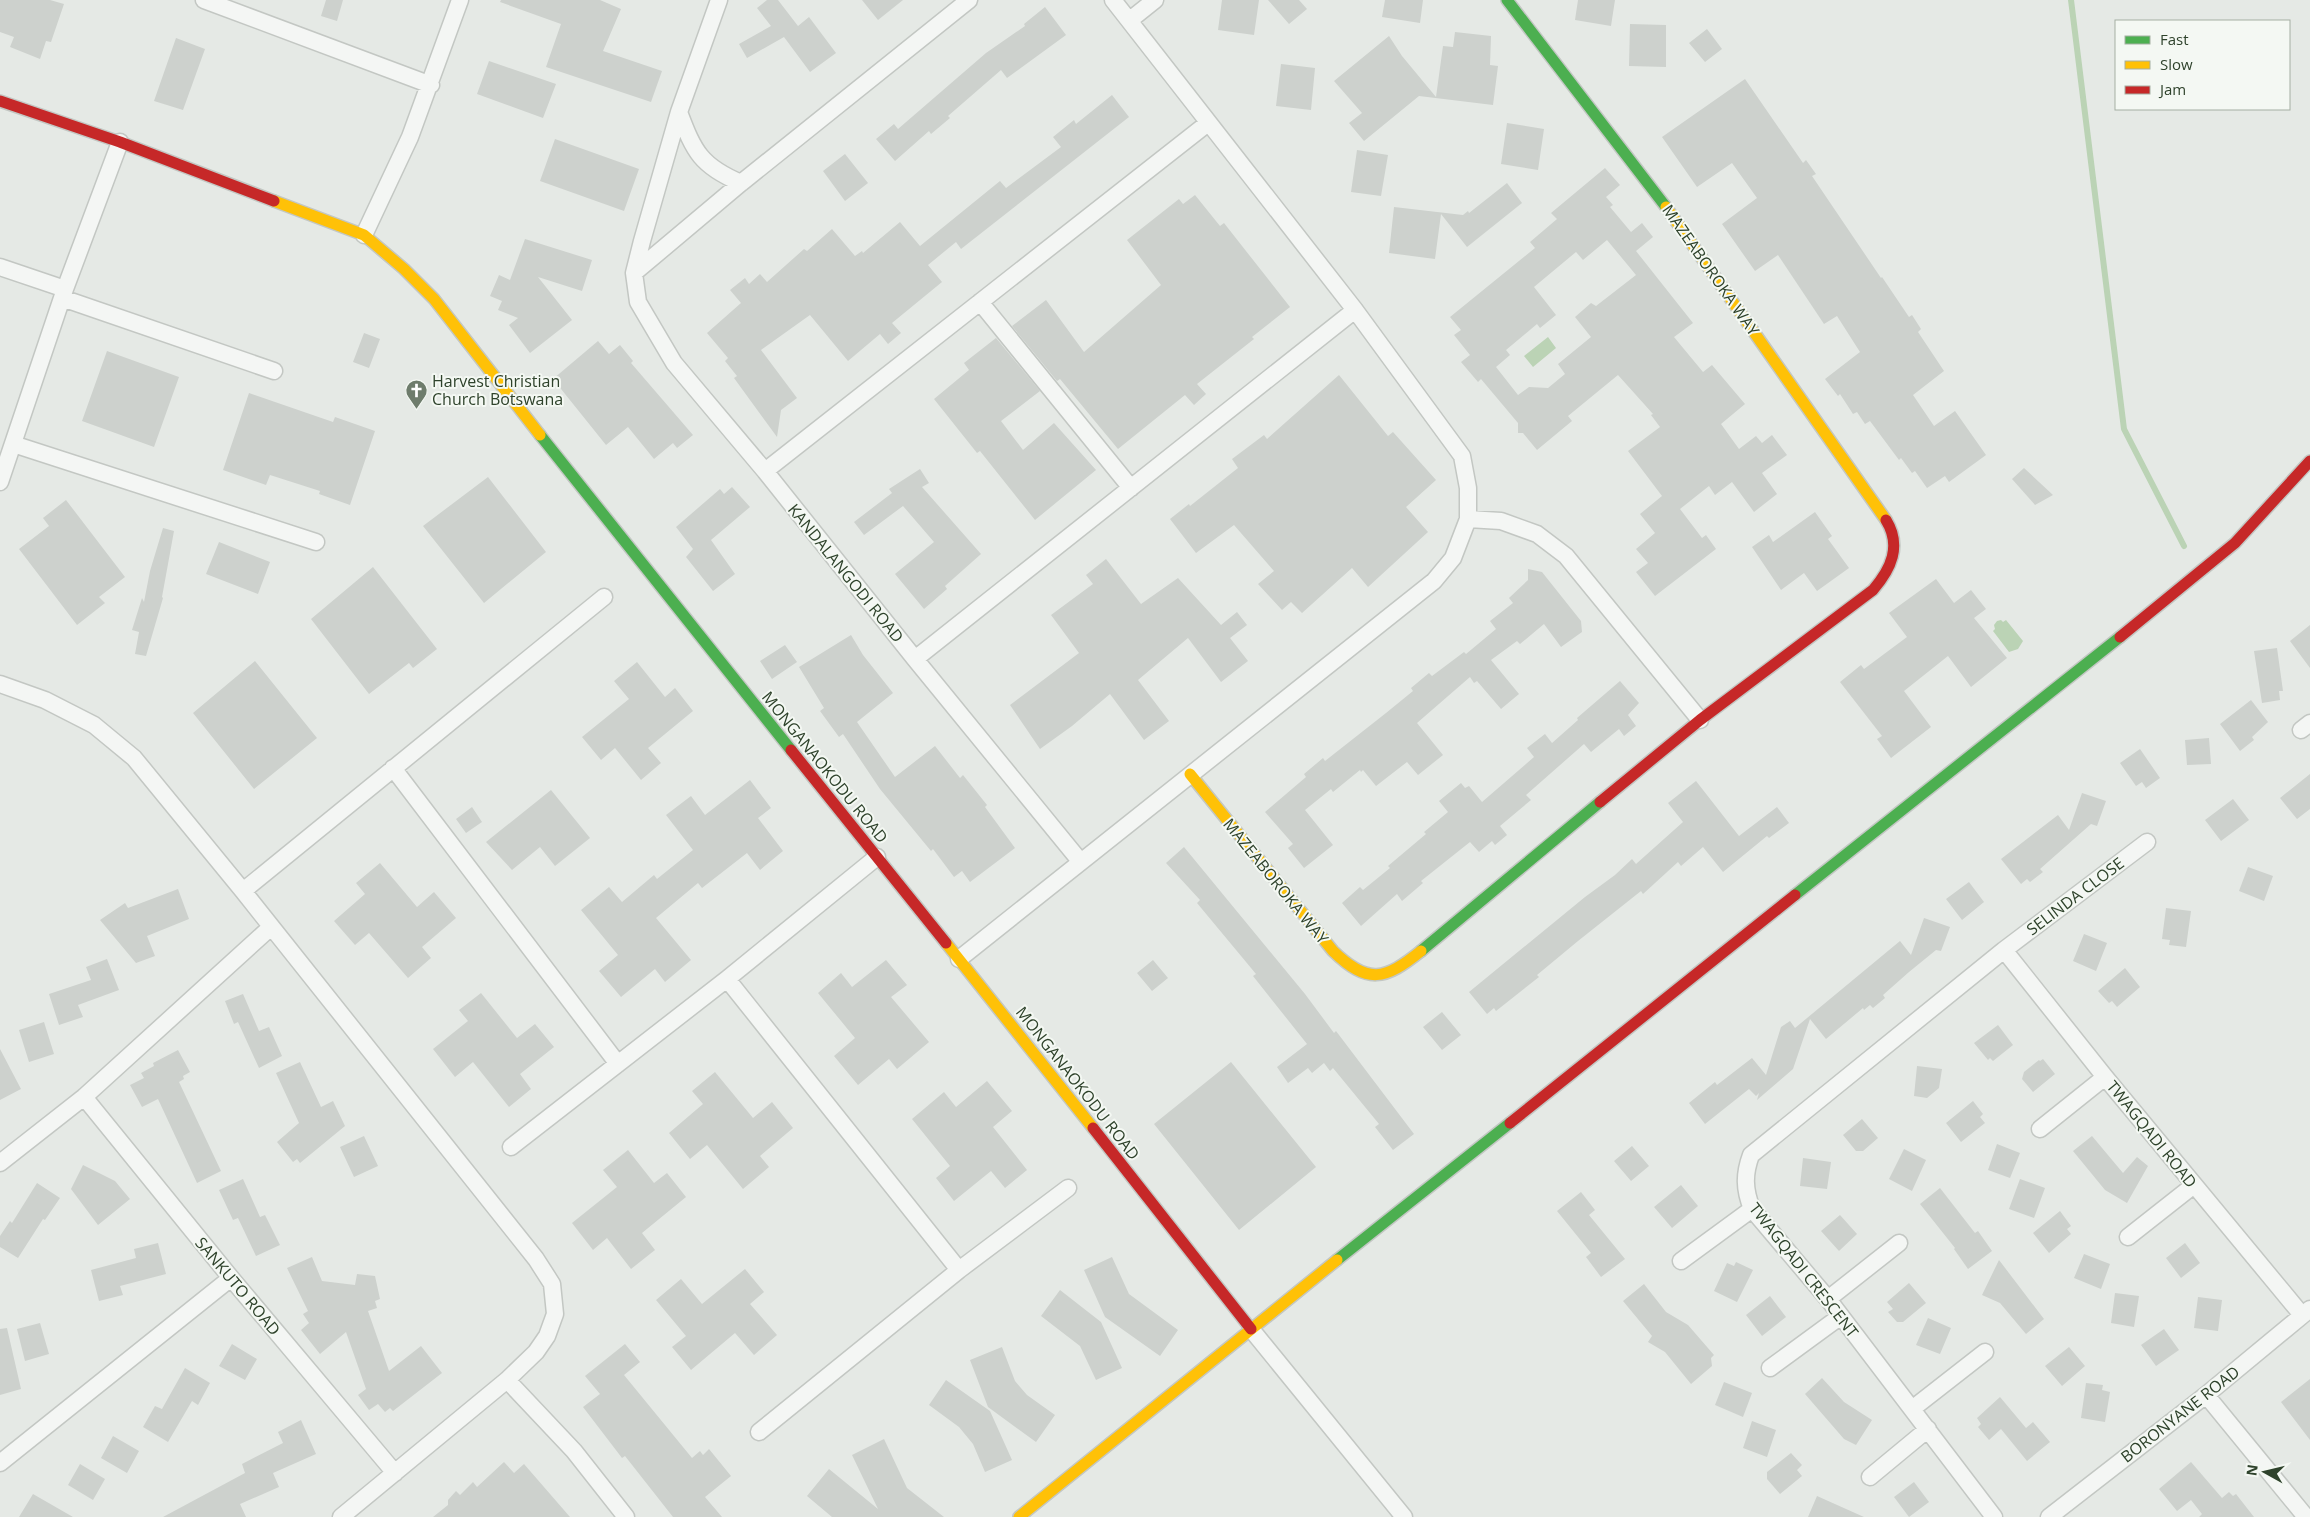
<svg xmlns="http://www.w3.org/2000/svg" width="2310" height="1517" viewBox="0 0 2310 1517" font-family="'Open Sans',sans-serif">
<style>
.water{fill:#bbd3b5}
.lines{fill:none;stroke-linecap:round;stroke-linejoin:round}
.stream{stroke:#bbd3b5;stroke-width:6}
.building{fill:#cdd1cd;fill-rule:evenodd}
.street-casing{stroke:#c3c7c3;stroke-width:19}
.fast-casing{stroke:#c3c7c3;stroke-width:14}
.slow-casing{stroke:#c3c7c3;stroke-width:14}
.jam-casing{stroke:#c3c7c3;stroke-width:14}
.street{stroke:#f4f6f4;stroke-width:16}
.fast{stroke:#4caf50;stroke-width:11}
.slow{stroke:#ffc107;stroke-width:11}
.jam{stroke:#c62828;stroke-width:11}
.labels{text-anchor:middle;stroke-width:4;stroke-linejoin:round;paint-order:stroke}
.street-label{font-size:16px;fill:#2e422b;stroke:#f4f8f3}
.poi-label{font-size:16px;fill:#2e422b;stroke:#f4f8f3;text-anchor:start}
</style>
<rect width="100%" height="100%" fill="#e5e9e5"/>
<!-- water -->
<path class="water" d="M1548,337L1556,348L1533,367L1524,356Z
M2001,620L2003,622L2006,620L2023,641L2018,649L2009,652L1993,631L1995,629L1994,625L1997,621Z"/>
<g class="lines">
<!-- stream -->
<path class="stream" d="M2071,0L2124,429L2184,546"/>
</g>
<!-- building -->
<path class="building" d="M0,0H50L64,4L51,42L46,41L40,59L10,47L14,37L0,32Z
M326,0H343L337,21L321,16Z
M501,0H600L621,9L603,51L662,71L651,102L546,67L561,24L500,2Z
M767,0H778L798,26L809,17L836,53L810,72L784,37L747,58L739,44L771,26L757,8Z
M862,0H903L878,20Z
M1222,0H1259L1254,35L1218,30Z
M1268,0H1299L1307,9L1289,24Z
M1385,0H1423L1420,23L1382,17Z
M1578,0H1615L1611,26L1575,20Z
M1045,7L1066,35L1007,78L1001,70L948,116L950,118L931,134L929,131L895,161L876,139L894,124L898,129L986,53L1025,26L1024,24Z
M1630,24L1666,25V67L1629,66Z
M1707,29L1722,49L1705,62L1689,43Z
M1455,32L1491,36L1490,65L1498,66L1493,105L1419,96L1364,141L1349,123L1362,113L1334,81L1389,36L1402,56L1436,97L1443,46L1453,47Z
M176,38L205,49L183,110L154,101Z
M489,61L556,84L543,118L477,94Z
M1281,64L1315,68L1311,110L1276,106Z
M1745,79L1803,163L1806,160L1816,174L1812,176L1881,278L1882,277L1909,317L1912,315L1921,329L1918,332L1944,371L1913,395L1934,426L1955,411L1986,455L1949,482L1945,476L1927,488L1915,471L1912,473L1901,458L1899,460L1870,421L1865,424L1857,412L1853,414L1840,394L1838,396L1825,379L1860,352L1837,316L1824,324L1778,255L1755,271L1722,224L1757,198L1732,163L1697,187L1662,137Z
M1112,95L1129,117L961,249L956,242L928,265L942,282L892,323L901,333L888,344L880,334L848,361L810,315L761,350L797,398L781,410L777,437L734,378L737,376L725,361L728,358L707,333L741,303L730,290L745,278L749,284L760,274L767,282L804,249L807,251L832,229L855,256L862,251L863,253L900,222L920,246L1000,181L1006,188L1061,147L1053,137L1074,120L1076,124Z
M1507,123L1544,129L1538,170L1501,164Z
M555,139L639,169L624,211L540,181Z
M1357,150L1388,155L1381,196L1351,192Z
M845,154L868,183L845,201L823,171Z
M1605,168L1620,185L1606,197L1613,205L1610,207L1631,232L1642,223L1653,237L1636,251L1693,323L1674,337L1703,372L1712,365L1745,404L1721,424L1739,449L1756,436L1762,443L1772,435L1787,455L1762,473L1777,494L1754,512L1732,482L1715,495L1709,486L1680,509L1702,538L1706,535L1716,549L1655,596L1636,572L1648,563L1636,549L1655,533L1640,514L1662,496L1628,451L1660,427L1651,415L1653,414L1618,375L1568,416L1572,421L1537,450L1523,433H1518V423L1481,379L1478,382L1461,362L1470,355L1454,335L1461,330L1450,317L1535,248L1530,242L1557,219L1551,213ZM1607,240L1636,275L1596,306L1591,303L1575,317L1591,337L1558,364L1565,374L1548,388L1529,387L1518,395L1496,367L1510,355L1506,350L1537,324L1540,328L1556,315L1534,287L1576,252L1583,260Z
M1507,183L1522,203L1467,247L1441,214L1435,259L1389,253L1394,207L1463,215L1468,211L1469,213Z
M1195,195L1220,226L1224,223L1290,307L1252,337L1254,339L1197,384L1206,394L1194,405L1185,395L1118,449L1060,379L1057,381L1012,326L1046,300L1084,352L1161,285L1127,240L1179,199L1183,204Z
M525,239L592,260L582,291L538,277L572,320L530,353L509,325L518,318L498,310L502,301L490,296L499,275L510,280Z
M364,333L380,339L369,368L353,362Z
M996,338L1040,391L1001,421L1023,450L1054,423L1096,470L1035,520L980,451L977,453L934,399L969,370L964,363Z
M598,341L609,354L620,345L633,361L631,363L693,435L677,448L673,443L654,459L628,427L606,445L553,379Z
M107,351L179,377L154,447L82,421Z
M1339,375L1388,436L1393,432L1436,480L1406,507L1428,532L1368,587L1352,568L1302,613L1291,602L1282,610L1258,584L1274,571L1234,525L1196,553L1170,519L1189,504L1190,506L1238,468L1232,459L1264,435L1267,439Z
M249,393L333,422L335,417L375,431L350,505L319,494L320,491L270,475L266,485L223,470Z
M2024,468L2053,495L2035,505L2012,479Z
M920,469L929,483L922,487L981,554L945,586L947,589L924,609L895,574L934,542L903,506L864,535L854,522L892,493L889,489Z
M488,477L546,552L484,603L423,526Z
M732,487L750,507L711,540L735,574L713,591L686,557L693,549L676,527L720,489L724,494Z
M66,500L125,577L99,597L105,603L77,625L19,549L49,526L43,518Z
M1815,512L1832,536L1828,539L1849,568L1817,591L1804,573L1781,590L1752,547L1769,535L1773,542Z
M163,528L174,531L162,597L163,598L146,656L135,654L139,632L132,630L142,598L144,602L150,571Z
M219,542L270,562L258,594L206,574Z
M1106,559L1141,604L1178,578L1221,625L1237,612L1247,625L1230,638L1248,661L1221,682L1188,638L1138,680L1169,721L1144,740L1110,694L1072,726L1040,749L1010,705L1079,653L1051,615L1093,584L1086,575Z
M373,567L437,649L413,668L409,663L369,694L311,619Z
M1528,569L1542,572L1581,621L1582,632L1561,647L1544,624L1520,644L1517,641L1491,660L1519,694L1501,709L1477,681L1474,683L1470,677L1417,723L1443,755L1418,775L1407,762L1376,786L1363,770L1361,772L1360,770L1333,792L1331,789L1305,810L1333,845L1304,868L1288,848L1293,844L1265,812L1306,777L1304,774L1323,758L1325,761L1386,713L1413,691L1411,688L1429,673L1432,676L1464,652L1466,654L1496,629L1490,621L1513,603L1509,598L1528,580Z
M1936,579L1954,603L1971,590L1986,609L1974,618L2007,658L1971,687L1948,656L1904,691L1931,727L1891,758L1877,739L1882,736L1840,682L1861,665L1864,669L1907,637L1889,613Z
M2310,625V668L2290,641Z
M851,635L863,655L893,693L857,722L895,777L935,746L960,778L963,775L987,805L985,807L1015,848L970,882L962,871L954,877L933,849L931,851L880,789L843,734L839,737L820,711L824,708L799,667Z
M785,645L797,662L772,679L760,661Z
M2277,648L2283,691H2279L2280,700L2262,703L2254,651Z
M255,661L317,738L254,789L193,713Z
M637,662L665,697L675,688L693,711L648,748L661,763L641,780L615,748L601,760L582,737L629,699L614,681Z
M1620,681L1639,703L1628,715L1636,726L1624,736L1619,729L1591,752L1584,744L1526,795L1531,800L1500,826L1507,835L1495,845L1492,841L1479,852L1470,842L1421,881L1423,883L1402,901L1397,894L1361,926L1342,903L1360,887L1363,890L1390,868L1388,866L1426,834L1424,832L1448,812L1439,801L1461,783L1465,788L1469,786L1482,802L1534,757L1527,748L1545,734L1552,743L1578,720L1577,718Z
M2251,700L2268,722L2252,737L2254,740L2240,751L2220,724Z
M2209,738L2211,764L2187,765L2185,740Z
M2140,749L2160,778L2146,788L2142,782L2136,786L2120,763Z
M2310,774V809L2297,819L2280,798Z
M750,780L771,808L758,818L783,851L760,870L747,853L702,888L698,883L656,918L691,960L665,982L655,969L621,997L599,971L618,955L581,910L609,887L622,902L654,875L657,879L693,850L666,815L691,796L705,815Z
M1696,781L1739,836L1777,807L1789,823L1769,838L1767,836L1723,872L1703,847L1681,866L1678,862L1643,894L1641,891L1578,941L1537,975L1539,977L1496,1011L1494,1008L1487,1014L1469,992L1585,897L1615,875L1632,859L1636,864L1683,822L1668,803Z
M551,790L590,838L555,866L540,847L512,870L486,842Z
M2082,793L2106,801L2097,826L2091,824L2040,869L2043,872L2030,882L2027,879L2021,884L2001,859L2058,815L2069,830Z
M2233,799L2249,820L2221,841L2205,820Z
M472,807L482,822L466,833L456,819Z
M1184,847L1305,994L1334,1033L1336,1031L1414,1134L1393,1150L1375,1127L1379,1124L1333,1068L1330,1071L1324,1063L1312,1073L1308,1068L1288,1083L1277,1067L1307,1044L1253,976L1256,974L1197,903L1200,900L1166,863Z
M380,863L417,907L434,892L456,918L422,947L431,958L408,978L369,933L355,945L334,921L365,894L356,883Z
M2248,867L2273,876L2264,901L2239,891Z
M1969,882L1984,902L1962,920L1946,899Z
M178,889L189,919L147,936L155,956L136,963L100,920L125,903L128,908Z
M2166,908L2191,911L2186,947L2169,945L2170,940L2162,939Z
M1924,918L1950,927L1941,951L1936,950L1909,972L1883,995L1885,998L1873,1008L1870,1005L1864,1010L1863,1008L1826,1039L1810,1019L1793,1069L1757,1100L1759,1093L1756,1096L1749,1089L1705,1124L1689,1103L1715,1082L1717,1085L1752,1058L1766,1075L1781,1027L1790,1021L1795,1028L1900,941L1911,955Z
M2084,934L2107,943L2096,971L2073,961Z
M107,959L119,990L78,1005L83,1017L59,1025L49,994L91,980L86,967Z
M886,960L907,985L891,997L929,1042L897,1069L889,1059L858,1085L834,1056L855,1038L818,993L841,973L852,987Z
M1153,960L1168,978L1152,991L1137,973Z
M2125,968L2140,987L2117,1007L2112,1001L2109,1003L2098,991Z
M481,993L517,1038L535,1024L554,1047L520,1074L531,1089L509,1107L473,1062L455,1077L433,1049L468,1021L459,1010Z
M243,994L259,1031L269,1027L282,1056L259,1068L238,1022L234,1024L225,1001Z
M1442,1012L1461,1035L1442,1050L1423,1027Z
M44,1022L54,1054L29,1062L19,1030Z
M1998,1025L2013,1045L1993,1061L1990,1058L1988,1060L1974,1043Z
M0,1049L21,1089L0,1100Z
M178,1050L190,1072L183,1076L184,1079L179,1082L221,1171L197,1183L158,1099L142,1107L130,1085L144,1078L141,1073L154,1066L153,1063Z
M2043,1059L2055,1074L2033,1092L2022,1079L2024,1072L2039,1060L2040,1061Z
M300,1062L321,1107L333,1101L345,1126L300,1163L297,1159L293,1162L277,1142L299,1123L276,1073Z
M1231,1062L1316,1167L1239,1230L1154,1124Z
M1917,1066L1942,1069L1939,1088L1927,1098L1914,1096Z
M715,1072L753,1118L772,1102L793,1128L760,1156L769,1167L743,1189L707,1145L690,1159L669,1133L703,1104L692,1091Z
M987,1081L1012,1111L993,1127L1027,1170L1005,1188L991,1171L954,1201L936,1178L950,1166L912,1119L944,1092L956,1107Z
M1973,1101L1983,1114L1980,1117L1985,1123L1961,1142L1946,1123Z
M1862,1119L1878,1138L1863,1151H1856L1843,1135Z
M364,1136L378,1166L354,1177L340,1147Z
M2092,1136L2123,1173L2137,1157L2148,1166L2127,1203L2105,1190L2073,1151Z
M1997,1144L2020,1153L2010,1178L1988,1170Z
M1632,1146L1649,1166L1631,1181L1614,1161Z
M1904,1149L1926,1160L1912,1191L1889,1179Z
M628,1150L654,1183L667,1173L686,1197L642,1233L655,1250L631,1269L607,1238L593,1250L572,1223L617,1187L603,1170Z
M1803,1158L1831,1162L1827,1189L1800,1186Z
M83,1165L115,1181L130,1199L98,1225L71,1189Z
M243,1179L260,1217L265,1215L280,1245L256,1256L238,1218L233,1220L219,1190Z
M2020,1179L2045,1188L2034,1218L2009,1209Z
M37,1183L60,1198L45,1220L43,1219L18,1258L0,1247V1236L10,1221L12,1223Z
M1681,1185L1698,1206L1672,1228L1654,1207Z
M1940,1188L1975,1233L1978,1231L1992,1251L1968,1269L1954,1249L1955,1248L1920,1204Z
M1581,1192L1595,1210L1589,1215L1625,1259L1601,1277L1586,1257L1591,1253L1557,1211Z
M2060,1211L2071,1226L2067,1229L2071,1234L2049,1253L2033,1233Z
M1840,1215L1857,1234L1839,1251L1821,1231Z
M158,1243L166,1274L120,1286L123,1295L99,1301L91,1270L136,1258L134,1249Z
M2185,1243L2200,1263L2181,1278L2166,1258Z
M2084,1254L2110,1264L2101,1289L2074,1278Z
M312,1257L322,1281L355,1285L357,1274L375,1276L380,1299L375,1301L377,1308L368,1311L389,1371L421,1346L442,1373L393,1411L390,1408L385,1412L378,1404L369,1410L358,1395L366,1389L346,1332L320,1354L301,1330L309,1323L303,1314L308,1311L287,1268Z
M1112,1257L1129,1294L1178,1330L1160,1356L1105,1317L1084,1270Z
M1999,1260L2044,1319L2026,1334L2000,1303L1982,1295Z
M1736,1262L1753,1270L1737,1302L1714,1291L1727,1263L1734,1266Z
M745,1269L764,1292L750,1304L777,1335L754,1355L735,1333L691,1370L672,1347L686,1336L656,1300L681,1279L702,1304Z
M1909,1283L1926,1303L1903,1322H1897L1888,1312L1893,1309L1887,1302Z
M1644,1284L1666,1312L1688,1325L1714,1355L1711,1358L1712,1366L1691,1384L1665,1352L1648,1342L1652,1336L1623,1301Z
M1060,1290L1101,1322L1122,1368L1096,1380L1080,1346L1041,1316Z
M2115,1293L2139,1296L2134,1327L2111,1323Z
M1770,1296L1786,1317L1762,1336L1746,1315Z
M2198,1297L2222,1300L2218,1331L2194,1328Z
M1928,1318L1951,1328L1940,1354L1916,1345Z
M40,1323L49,1354L25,1361L17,1329Z
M7,1328L21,1389L0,1395V1329Z
M2164,1329L2179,1350L2156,1366L2141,1345Z
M232,1344L257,1359L245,1380L219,1366Z
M625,1344L640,1362L624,1375L692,1458L700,1451L703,1455L709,1449L731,1476L705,1497L722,1517H673L625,1456L622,1458L583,1407L600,1394L585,1376Z
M1002,1347L1015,1381L1027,1395L1055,1415L1036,1442L988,1407L970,1360Z
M2069,1347L2085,1366L2062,1386L2045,1366Z
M185,1368L210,1383L198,1405L192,1401L168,1442L143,1427L155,1406L162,1409Z
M1822,1378L1844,1402L1872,1420L1856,1445L1844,1439L1805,1394Z
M2310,1379V1440L2281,1402Z
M946,1380L990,1411L1012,1460L985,1472L973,1444L959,1427L929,1405Z
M1724,1382L1752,1393L1743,1417L1715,1405Z
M2086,1383L2103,1385L2102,1390L2110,1392L2105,1422L2081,1418Z
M2000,1397L2026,1428L2033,1422L2050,1442L2027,1461L2001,1429L1989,1440L1978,1427L1981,1424L1977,1418Z
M301,1420L316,1454L273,1473L279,1487L240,1504L246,1517H163L245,1473L242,1464L283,1443L278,1432Z
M1752,1421L1776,1430L1767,1457L1743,1448Z
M113,1436L139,1451L127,1473L101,1458Z
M884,1439L907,1488L944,1517H832L807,1496L829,1469L878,1509L852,1455Z
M1791,1453L1802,1465L1797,1470L1802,1476L1780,1494L1767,1479V1472Z
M504,1462L514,1473L524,1464L570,1517H433L448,1505V1500L456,1491L460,1495L473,1482L477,1487Z
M2191,1462L2222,1498L2229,1492L2233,1496L2236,1494L2254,1517H2199L2202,1514L2191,1500L2177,1511L2159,1489Z
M80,1464L105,1479L93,1500L68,1485Z
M1914,1482L1929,1502L1909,1517L1894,1497Z
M33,1494L73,1517H19Z
M1817,1496L1864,1517H1808Z"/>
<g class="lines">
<defs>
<path id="street" d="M204,0L431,85
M719,0L679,112L642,241L634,273L638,302L674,363L765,471L915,659L1080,861
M1130,20L1155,0
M679,112C694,152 701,166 741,183
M364,235L410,137L460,0
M0,267L65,289
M634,273L741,183L969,0
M62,298L274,371
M980,302L1131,488
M13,444L316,542
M765,471L1208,123
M0,482L65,289L120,142
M1468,519L1501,521L1537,534L1566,556L1700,720
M915,659L1355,310
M0,684L45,700L94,725L134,758L243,891L536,1259L552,1284L555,1314L547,1336L536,1352L507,1380L341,1517
M2301,730L2310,723
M393,768L618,1064
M243,891L604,597
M2004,950L2105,1077L2302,1315
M959,959L1434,581L1453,558L1468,519V488L1462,456L1355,310L1113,0
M727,979L959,1270
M84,1097L231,1278L395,1473
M2040,1129L2105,1077
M511,1147L727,979L877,857
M0,1163L84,1097L271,927
M2128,1237L2194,1185
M1681,1261L1752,1209
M1828,1299L1899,1243
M1251,1329L1404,1517
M1770,1368L1841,1316
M507,1380L574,1451L626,1517
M2206,1395L2306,1517
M1912,1409L1985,1352
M759,1432L959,1270L1068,1188
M0,1463L231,1278
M1870,1477L1928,1429
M1994,1517L1828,1299L1752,1209C1744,1189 1744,1174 1751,1155L2004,950L2147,842
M2049,1517L2206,1395L2310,1309"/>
<path id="fast" d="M1507,0L1666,207
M540,435L791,750
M1795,895L2120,637
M1421,951L1600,802
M1337,1260L1510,1123"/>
<path id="slow" d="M274,201L364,235L404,269L434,299L540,435
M1666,207L1886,520
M1190,774L1333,951C1368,985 1385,980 1421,951
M946,943L1093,1128
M1019,1517L1337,1260"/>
<path id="jam" d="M0,101L120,142L274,201
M2120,637L2235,543L2310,461
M791,750L946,943
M1600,802L1700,720L1873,590C1891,569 1902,546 1886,520
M1510,1123L1795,895
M1093,1128L1251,1329"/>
</defs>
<!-- street casing -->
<use href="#street" class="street-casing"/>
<!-- fast casing -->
<use href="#fast" class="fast-casing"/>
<!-- slow casing -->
<use href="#slow" class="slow-casing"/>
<!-- jam casing -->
<use href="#jam" class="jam-casing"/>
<!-- street -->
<use href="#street" class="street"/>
<!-- fast -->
<use href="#fast" class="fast"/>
<!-- slow -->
<use href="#slow" class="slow"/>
<!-- jam -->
<use href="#jam" class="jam"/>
</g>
<!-- icons -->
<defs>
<symbol id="church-pin" viewBox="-11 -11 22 30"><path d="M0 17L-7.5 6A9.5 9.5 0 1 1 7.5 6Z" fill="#6e7c6c" stroke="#f4f8f3"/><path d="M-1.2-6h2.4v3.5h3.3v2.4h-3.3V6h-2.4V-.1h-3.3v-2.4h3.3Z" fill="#fff"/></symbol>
</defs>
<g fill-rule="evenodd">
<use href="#church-pin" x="404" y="378" width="25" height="34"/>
</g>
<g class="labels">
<!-- street labels -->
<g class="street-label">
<text transform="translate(1711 270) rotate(55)" y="6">MAZEABOROKA WAY</text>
<text transform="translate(846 573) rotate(51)" y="6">KANDALANGODI ROAD</text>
<text transform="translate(825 767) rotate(51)" y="6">MONGANAOKODU ROAD</text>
<text transform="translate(1276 881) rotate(51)" y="6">MAZEABOROKA WAY</text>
<text transform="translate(2075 896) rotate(-37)" y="6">SELINDA CLOSE</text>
<text transform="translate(1078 1083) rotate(52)" y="6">MONGANAOKODU ROAD</text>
<text transform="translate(2152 1134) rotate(51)" y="6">TWAGQADI ROAD</text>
<text transform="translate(1804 1270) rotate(52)" y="6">TWAGQADI CRESCENT</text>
<text transform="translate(238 1286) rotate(50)" y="6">SANKUTO ROAD</text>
<text transform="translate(2180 1414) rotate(-38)" y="6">BORONYANE ROAD</text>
</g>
<!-- poi labels -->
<g class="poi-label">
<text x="432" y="387">Harvest Christian<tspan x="432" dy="18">Church Botswana</tspan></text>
</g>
</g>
<!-- legend -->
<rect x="2115" y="20" width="175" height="90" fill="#f4f8f3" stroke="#a5afa3"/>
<rect x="2125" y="36" width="25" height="8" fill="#4caf50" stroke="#a5afa3"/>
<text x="2160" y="45" font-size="15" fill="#2e422b">Fast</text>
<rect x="2125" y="61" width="25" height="8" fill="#ffc107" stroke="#a5afa3"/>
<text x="2160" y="70" font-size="15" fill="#2e422b">Slow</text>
<rect x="2125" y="86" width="25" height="8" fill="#c62828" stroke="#a5afa3"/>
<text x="2160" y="95" font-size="15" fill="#2e422b">Jam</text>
<!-- north arrow -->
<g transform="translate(2265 1472) rotate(278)" stroke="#f4f8f3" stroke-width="4" paint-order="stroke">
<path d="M0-4L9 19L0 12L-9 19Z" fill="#2e422b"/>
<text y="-8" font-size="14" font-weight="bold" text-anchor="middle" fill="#2e422b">N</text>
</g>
</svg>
